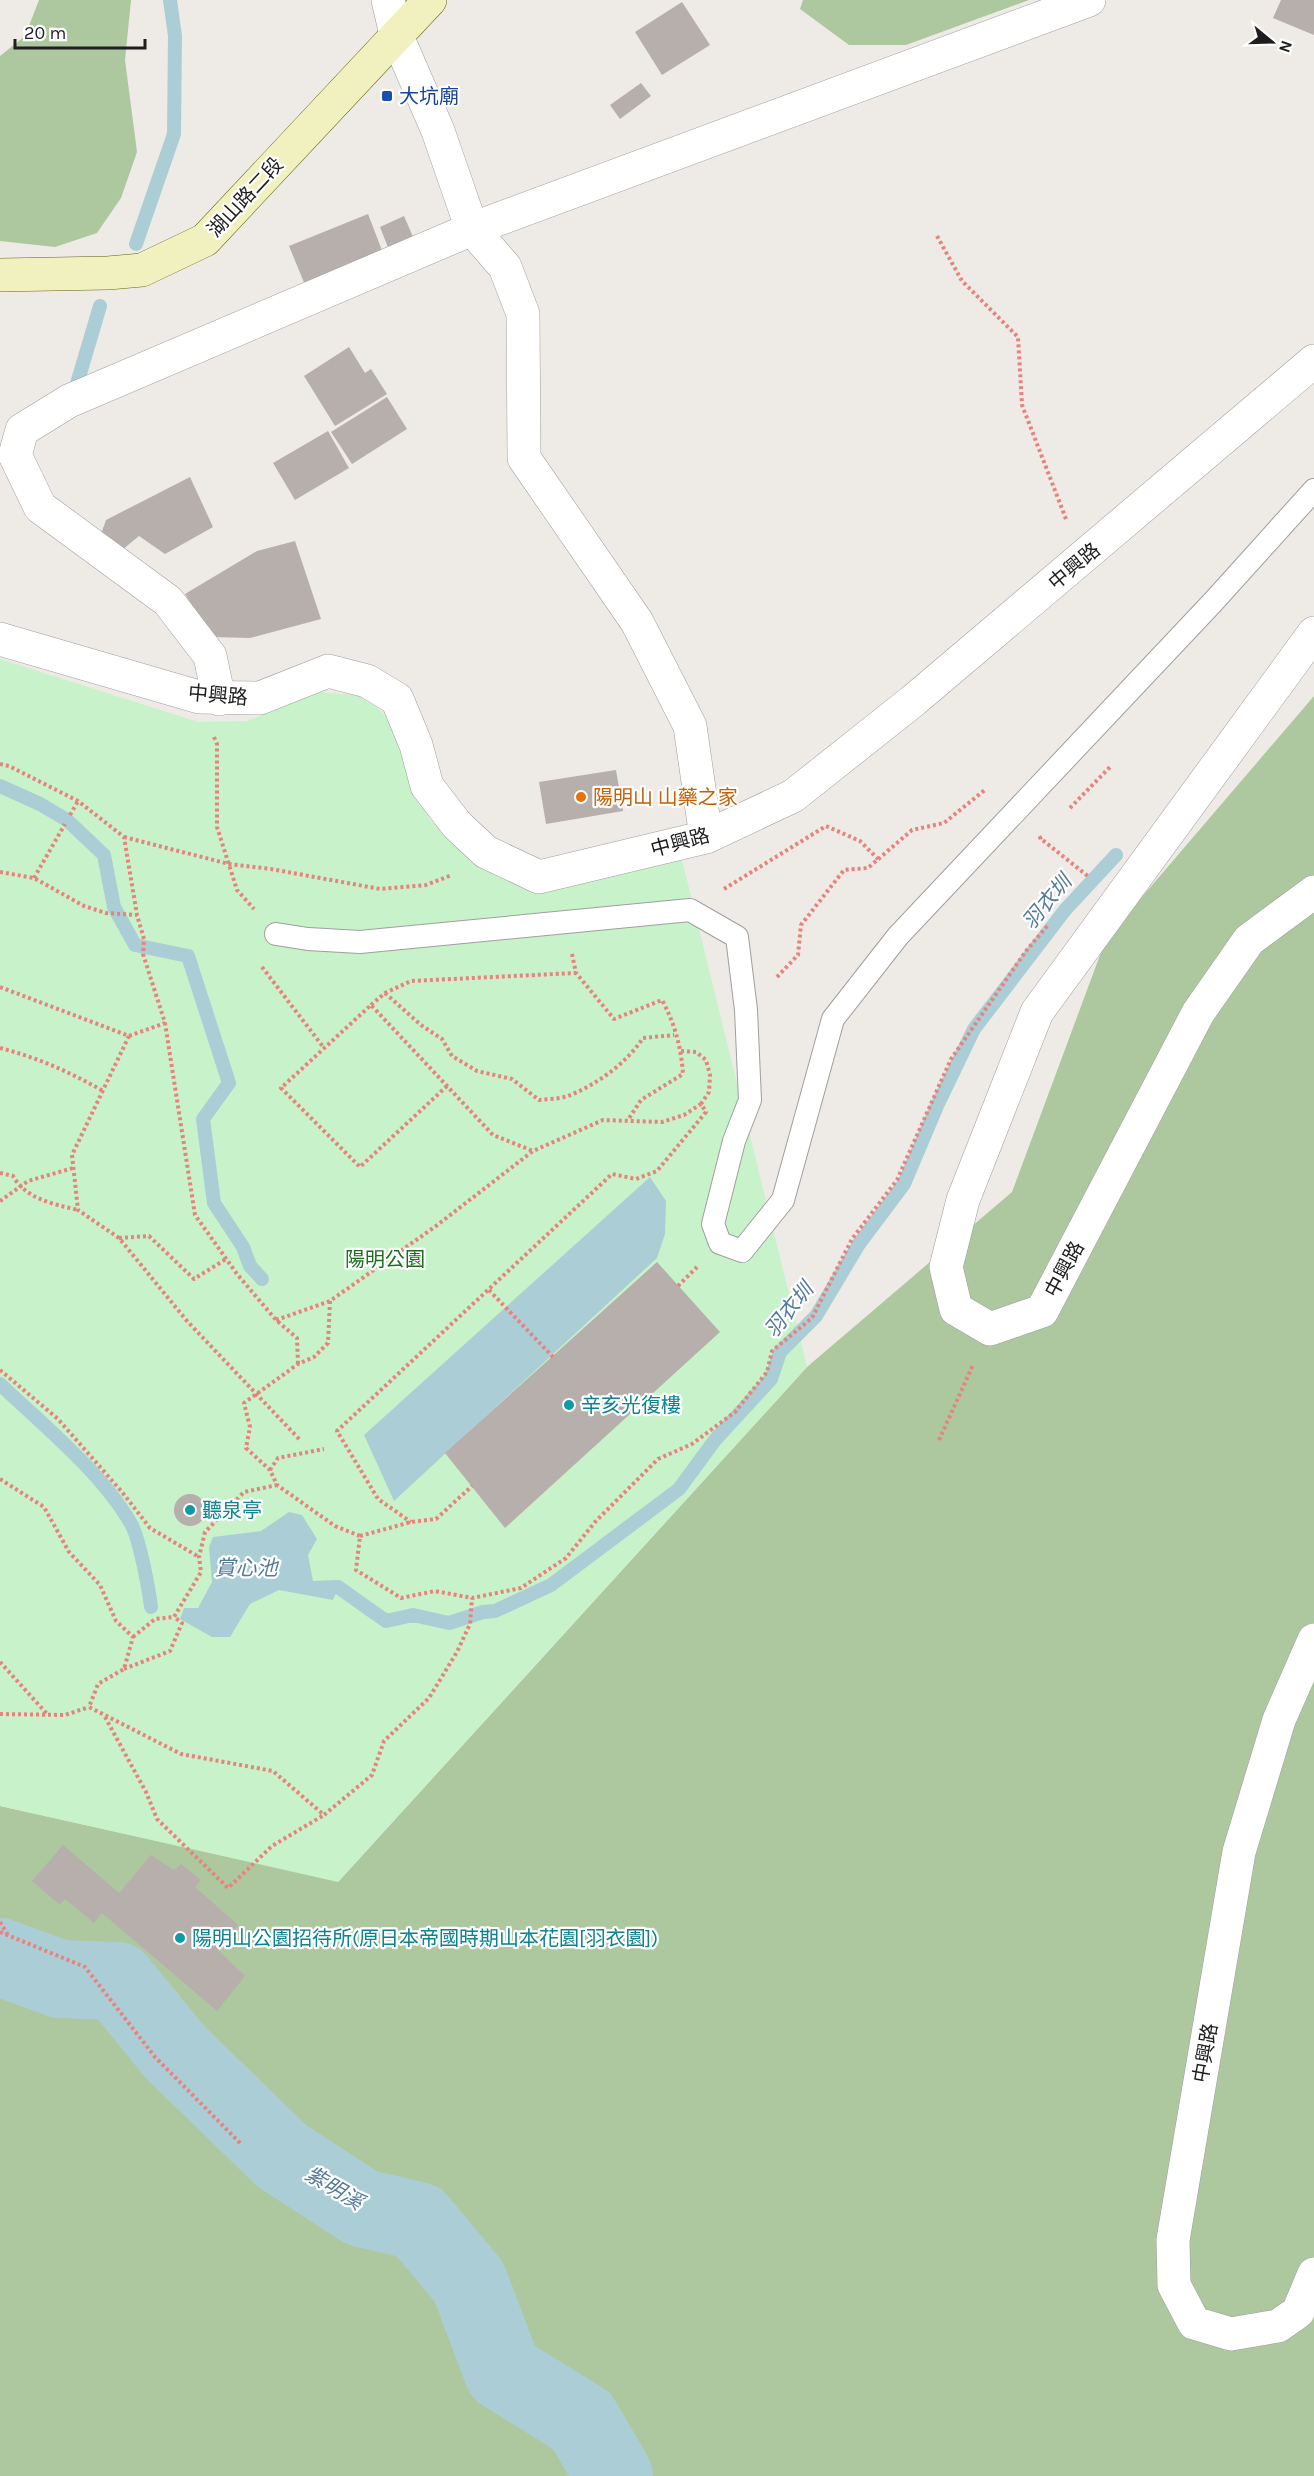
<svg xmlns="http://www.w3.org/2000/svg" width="1314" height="2476" viewBox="0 0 1314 2476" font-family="Karla,'Noto Sans TC',sans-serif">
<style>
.forest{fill:#adc89f}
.park{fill:#c8f2c9}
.water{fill:#abced6}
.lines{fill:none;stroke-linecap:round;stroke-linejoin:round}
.stream{stroke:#abced6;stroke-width:14}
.river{stroke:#abced6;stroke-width:78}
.building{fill:#b7afab}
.lane-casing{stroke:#9f9f9f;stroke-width:24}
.street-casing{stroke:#9f9f9f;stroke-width:34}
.secondary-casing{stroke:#626713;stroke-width:34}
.path{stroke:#e8827c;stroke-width:4;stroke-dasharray:3 3;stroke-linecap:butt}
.lane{stroke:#fff;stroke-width:22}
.street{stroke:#fff;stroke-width:33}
.secondary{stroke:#f1f1c0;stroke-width:33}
.transit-dot{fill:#1a4fb4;stroke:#fff;stroke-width:2}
.food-dot{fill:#e8710a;stroke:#fff;stroke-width:2}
.culture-dot{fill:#0f9aa8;stroke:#fff;stroke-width:2}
.labels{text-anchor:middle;stroke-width:4.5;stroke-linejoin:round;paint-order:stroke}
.transit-label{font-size:20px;fill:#164399;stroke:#fff;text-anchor:start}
.street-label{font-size:20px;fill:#1e1e1e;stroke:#fff}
.food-label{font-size:20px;fill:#c56008;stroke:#fff;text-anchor:start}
.park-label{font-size:20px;fill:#196f1c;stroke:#fff}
.culture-label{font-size:20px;fill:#0d838f;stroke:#fff;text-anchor:start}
.water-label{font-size:21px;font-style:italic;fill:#547a9a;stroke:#fff}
</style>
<rect width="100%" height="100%" fill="#eeeae5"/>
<!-- forest -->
<path class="forest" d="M39,0H131L125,60L137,152L121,198L97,233L55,247L0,241V56L25,36Z
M803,0H1029L906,45H849L800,9Z
M1314,696V2476H0V1806L339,1881L807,1367L1012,1192L1106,939Z"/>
<!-- park -->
<path class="park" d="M0,659L198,722L247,721L320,692L364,696L397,726L407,774L430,820L499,877L541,889L682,860L807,1367L338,1882L0,1806Z"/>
<!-- water -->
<path class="water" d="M650,1177L666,1201L665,1234L657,1258L394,1501L364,1435Z
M289,1512L302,1515L317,1539L308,1555L313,1581L337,1580L338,1587L333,1600L279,1590L250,1604L230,1637H212L180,1619L184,1608H198L212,1582L209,1547L213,1537L261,1531Z"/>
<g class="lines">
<!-- stream -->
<path class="stream" d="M136,244L174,134L175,36L170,0
M76,387L100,306
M0,786L40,804L67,820L104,855L114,907L135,945L188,956L229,1083L203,1119L214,1203L243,1247L250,1266L262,1279
M0,1384C42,1424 101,1472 130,1522C139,1535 149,1590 151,1607
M320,1590L338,1587L386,1621L413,1615L449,1623L483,1612L495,1611L551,1585L679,1489L715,1440L771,1379L780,1352L816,1316L859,1244L904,1184L937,1106L974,1029L1065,910L1116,855"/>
<!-- river -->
<path class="river" d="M0,1957L60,1979L117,1981L175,2052L282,2156L362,2208L418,2221L469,2282L503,2372L582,2421L614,2476"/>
</g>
<!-- building -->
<path class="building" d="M1281,0H1314V35L1273,18Z
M682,2L710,45L662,75L635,32Z
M641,83L651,96L620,119L610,105Z
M368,214L383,253L305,285L289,246Z
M404,216L414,239L389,250L380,227Z
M349,347L365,373L371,369L387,394L335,426L304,376Z
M387,397L407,429L352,464L331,432Z
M328,431L349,468L295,500L273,463Z
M190,477L213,527L165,554L139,536L122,550L101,534L106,520Z
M295,541L321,619L250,638L212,637L185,594L257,551Z
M616,770L623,811L546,824L539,782Z
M657,1262L720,1332L505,1528L445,1453Z
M174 1510a16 16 0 1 1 32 0a16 16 0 1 1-32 0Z
M63,1845L119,1893L151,1855L174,1870L181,1864L201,1880L195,1887L238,1925L218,1950L245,1976L217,2011L102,1913L94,1923L65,1899L60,1905L32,1881Z"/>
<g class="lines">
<defs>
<path id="lane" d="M276,934L308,939L360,942L690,910L737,937L746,1010L750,1100L734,1141L713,1224L720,1243L742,1251L783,1200L833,1019L898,936L1213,602L1314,490"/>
<path id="street" d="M388,0L396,34L438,131L472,229L505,267L523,314L524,458L637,622L690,726L706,837
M1314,633L1037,1012L963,1200L946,1267L956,1309L990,1329L1042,1311L1198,1013L1249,940L1314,892
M0,639L199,697L260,698L328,671L367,681L397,699L416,745L427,786L457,825L486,852L539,877L706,837L793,796L914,700L1314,361
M219,699L210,656L168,601L40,507L15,455L22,430L69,401L472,229L1089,0
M1314,1640L1279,1720L1239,1852L1173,2240L1174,2285L1194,2323L1231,2334L1278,2326L1298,2312L1314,2274"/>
<path id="secondary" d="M0,275L108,273L142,270L205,240L430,0"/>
</defs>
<!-- lane casing -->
<use href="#lane" class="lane-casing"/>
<!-- street casing -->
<use href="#street" class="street-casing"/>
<!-- secondary casing -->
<use href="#secondary" class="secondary-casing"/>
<!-- path -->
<path class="path" d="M937,236L962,281L1018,337L1022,405L1066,519
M214,737L217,744V827L237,890L254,909
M0,764L9,766L78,801L124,837L137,915L144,939L143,954L165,1023L195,1215L237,1274L276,1320L297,1338L298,1364
M1070,808L1111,766
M70,815L78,801
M124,837L229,864L271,869L380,889L426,885L452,875
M1042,837L1040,838L1089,877
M0,872L34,878L84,906L106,913L137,915
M34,878L65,824
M724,889L826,826L860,841L878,859
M572,954L576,973L614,1019L662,1000C675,1024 681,1047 683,1074L641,1100L628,1120
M262,967L324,1048
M777,977L798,955L801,925L844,870L868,868L912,830L944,823L986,789
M0,987L129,1036L165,1023
M385,993L421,1025L442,1039L452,1056L477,1071L512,1079L539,1100C548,1099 559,1099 568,1096C596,1085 626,1064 643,1038L674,1035
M371,1005L385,993L411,981L576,973
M129,1036L72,1155L78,1210L119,1238L187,1321L301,1441
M0,1048C36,1057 70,1072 103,1091
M681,1051L696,1052L706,1060L710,1075L709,1092L701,1104
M447,1086L360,1167L281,1088L371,1005L493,1135L533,1151
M0,1173L13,1176C26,1199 53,1204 78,1210
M0,1201L28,1181L73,1168
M119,1238L149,1236L194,1279L226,1259
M678,1286L697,1267
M489,1290L553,1357
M330,1301L328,1343L314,1357L298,1364L244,1403L250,1427L246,1448L270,1470L277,1485L335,1526L360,1536L356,1570L401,1598L435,1591L472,1598L521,1588L566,1558L595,1522L658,1459L692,1444L735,1412L767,1372L772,1351L812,1318L852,1239L897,1180L951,1059L1026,951L1048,925
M276,1320L330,1301L436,1226L533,1151L603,1120L662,1122L684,1115L701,1104L706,1112L657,1171L636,1179L612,1174L337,1431L378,1499L411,1522
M0,1370L58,1419L122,1492L150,1528L199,1557
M939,1440L973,1365
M270,1470L278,1458L324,1449
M0,1479L44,1507L69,1552L100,1585L116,1621L133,1637L124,1669L98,1684L89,1707L181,1754L273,1771L324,1815L372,1775L384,1741L429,1698L457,1652L470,1624L472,1598
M360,1536L411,1522L436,1519L472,1486
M133,1637L155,1619L174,1617L201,1572L199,1557L205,1532L244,1492L277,1485
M0,1662L48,1715
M124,1669L170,1651L182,1623L174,1617
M0,1714L65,1715L89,1707
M105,1717L146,1792L157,1819L228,1888L272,1846L324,1815
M0,1922L9,1937
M0,1932L85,1967L155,2057L241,2144"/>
<!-- lane -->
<use href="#lane" class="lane"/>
<!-- street -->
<use href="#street" class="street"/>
<!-- secondary -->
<use href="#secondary" class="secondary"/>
</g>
<!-- markers -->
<rect class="transit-dot" x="381" y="90" width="12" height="12" rx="3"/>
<circle class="food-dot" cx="581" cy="797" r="6"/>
<g class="culture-dot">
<circle cx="569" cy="1405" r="6"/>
<circle cx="190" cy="1510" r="6"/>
<circle cx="180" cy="1938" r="6"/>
</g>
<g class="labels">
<!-- transit labels -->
<g class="transit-label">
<text x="399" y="103">大坑廟</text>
</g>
<!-- street labels -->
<g class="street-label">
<text transform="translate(245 197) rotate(-47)" y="7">湖山路二段</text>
<text transform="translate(1074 566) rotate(-40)" y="7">中興路</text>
<text transform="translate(218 695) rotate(5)" y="7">中興路</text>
<text transform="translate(680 842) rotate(-15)" y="7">中興路</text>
<text transform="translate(1064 1269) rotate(-62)" y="7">中興路</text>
<text transform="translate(1205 2053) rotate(-80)" y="7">中興路</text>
</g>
<!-- food labels -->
<g class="food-label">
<text x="593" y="804">陽明山 山藥之家</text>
</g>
<!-- park labels -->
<g class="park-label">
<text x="385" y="1266">陽明公園</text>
</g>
<!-- culture labels -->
<g class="culture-label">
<text x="581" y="1412">辛亥光復樓</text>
<text x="202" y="1517">聽泉亭</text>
<text x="192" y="1945">陽明山公園招待所(原日本帝國時期山本花園[羽衣園])</text>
</g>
<!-- water labels -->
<g class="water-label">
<text transform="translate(1047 902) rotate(-50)" y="7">羽衣圳</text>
<text transform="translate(789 1310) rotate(-51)" y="7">羽衣圳</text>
<text x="246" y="1575">賞心池</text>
<text transform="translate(334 2188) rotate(31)" y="7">紫明溪</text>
</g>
</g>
<!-- north arrow -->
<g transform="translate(1272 42) rotate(109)" stroke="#ffffff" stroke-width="4.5" paint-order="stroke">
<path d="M0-4.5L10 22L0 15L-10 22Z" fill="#1e1e1e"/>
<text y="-9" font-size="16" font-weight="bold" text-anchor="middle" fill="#1e1e1e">N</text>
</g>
<!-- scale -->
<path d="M15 39v9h130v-9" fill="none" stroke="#1e1e1e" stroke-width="3"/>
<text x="24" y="39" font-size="18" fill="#1e1e1e" stroke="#ffffff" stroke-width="4.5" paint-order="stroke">20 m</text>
</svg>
